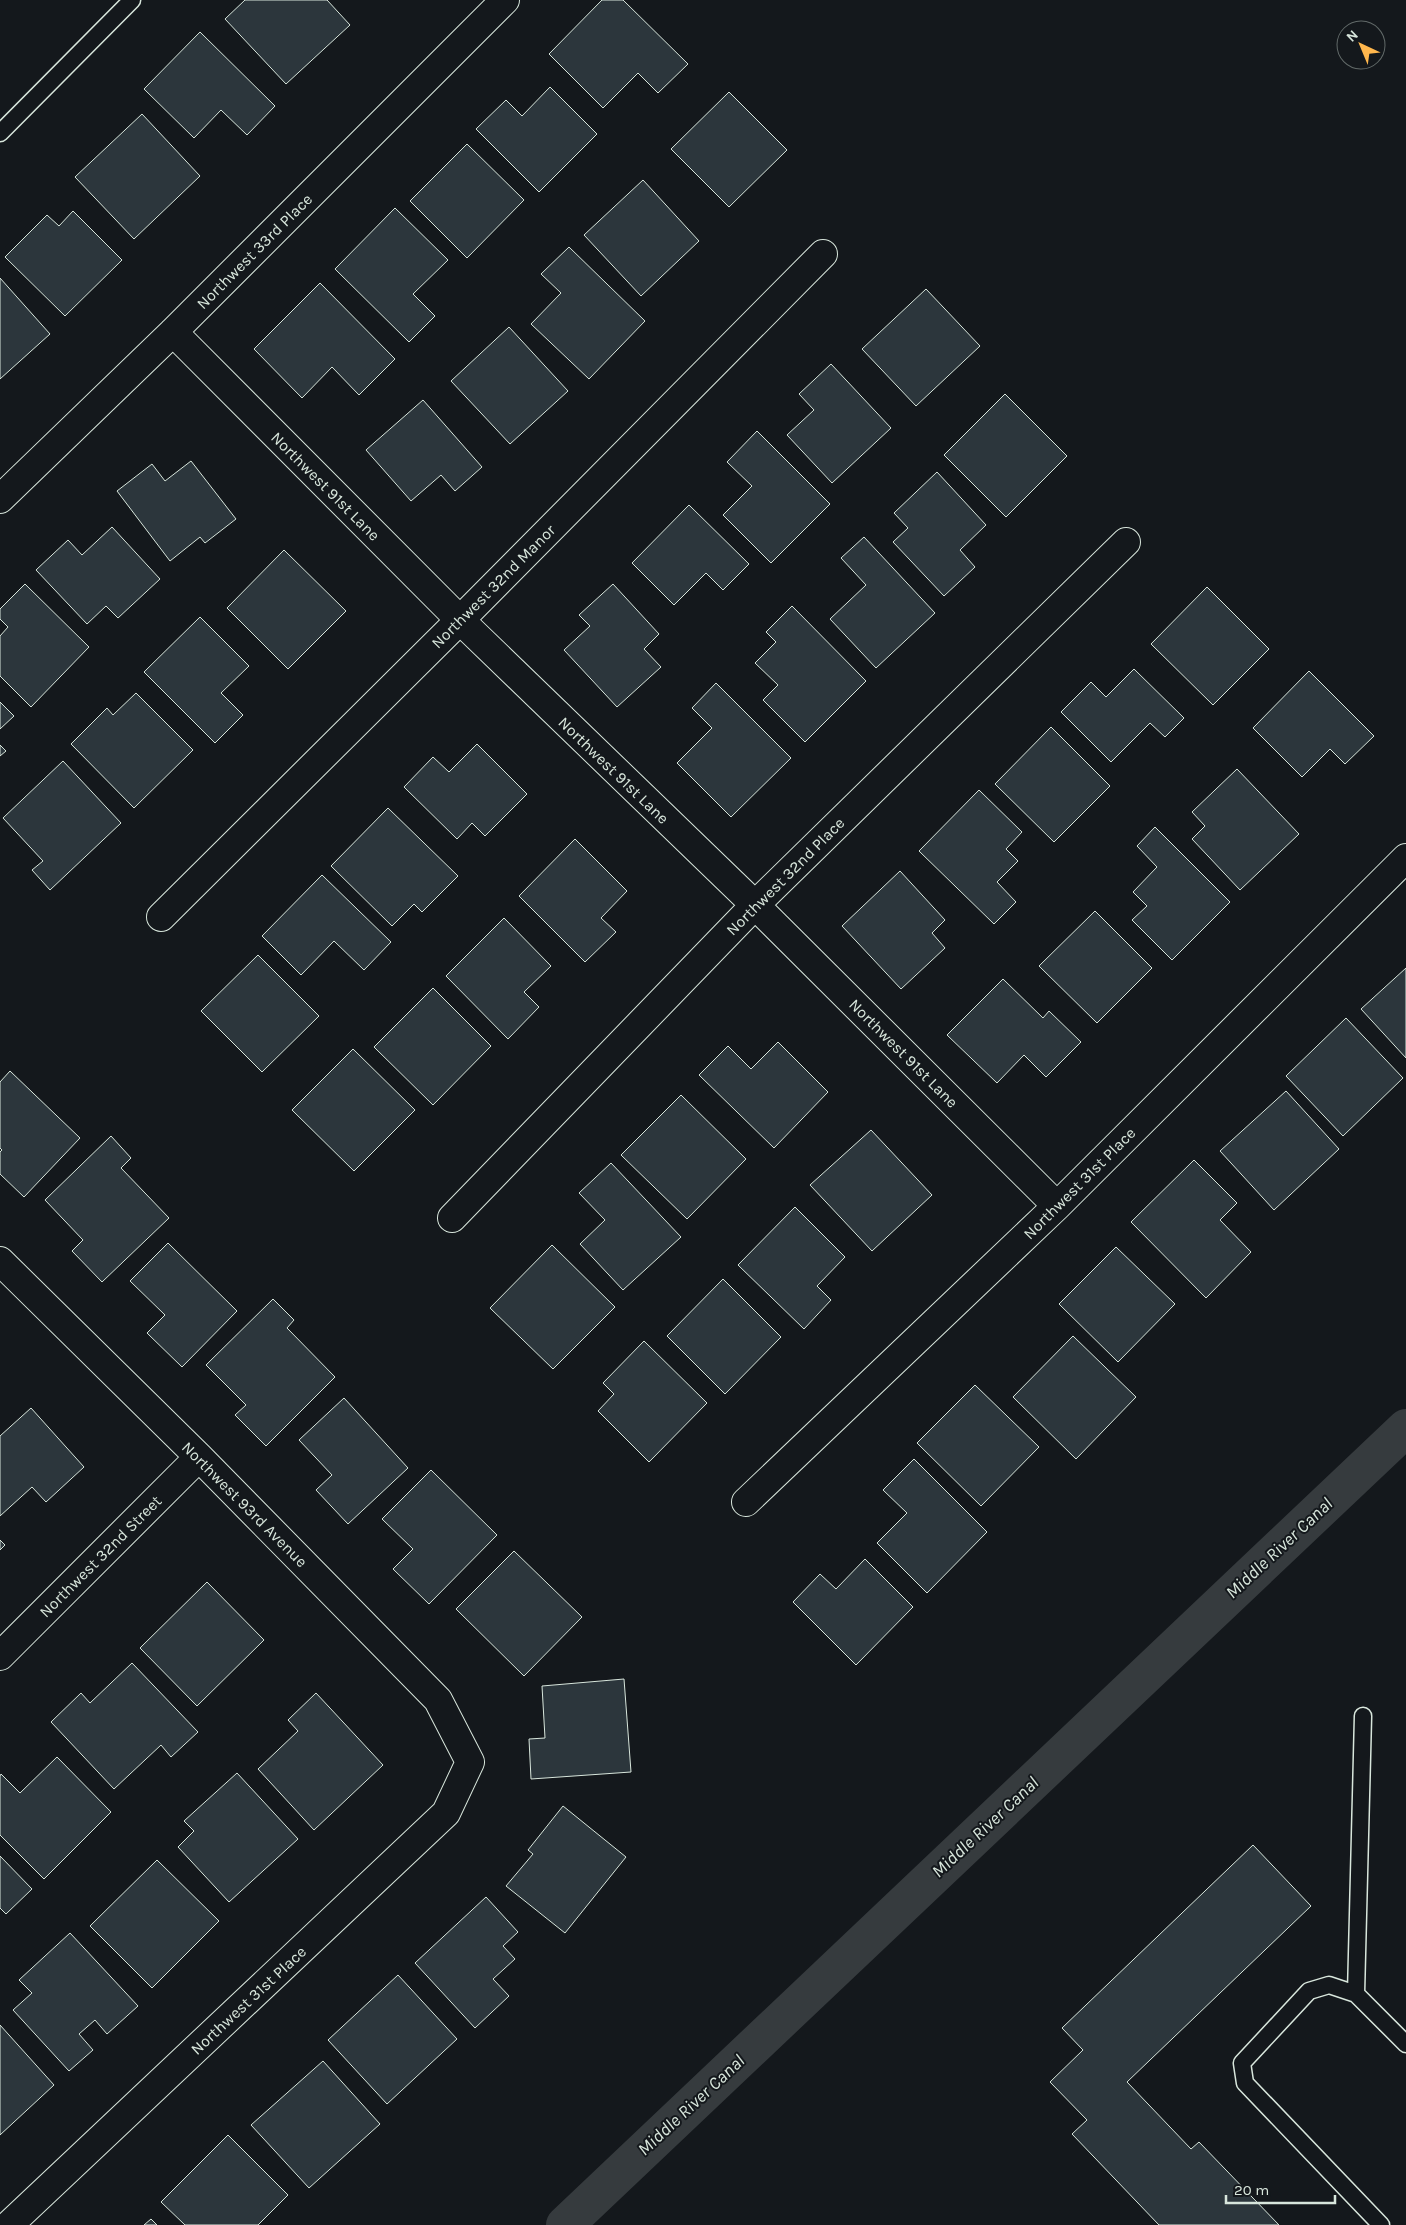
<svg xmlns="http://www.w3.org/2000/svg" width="1406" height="2225" viewBox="0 0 1406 2225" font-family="Karla,sans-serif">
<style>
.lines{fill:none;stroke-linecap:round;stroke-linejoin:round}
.canal{stroke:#363b3e;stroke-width:38}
.building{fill:#2c363c;stroke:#d8e6dc}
.service-casing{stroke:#d8e6dc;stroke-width:19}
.minor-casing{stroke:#d8e6dc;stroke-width:30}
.service{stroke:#14181c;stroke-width:16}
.minor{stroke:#14181c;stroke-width:28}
.labels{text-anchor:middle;stroke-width:4;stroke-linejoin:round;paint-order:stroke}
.street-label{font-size:16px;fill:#d8e6dc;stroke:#14181c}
.water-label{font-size:18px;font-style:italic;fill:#d8e6dc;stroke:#14181c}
</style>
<rect width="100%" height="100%" fill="#14181c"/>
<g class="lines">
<!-- canal -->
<path class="canal" d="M565,2225L1406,1428"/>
</g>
<!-- building -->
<path class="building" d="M245,0H327L350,25L286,84L225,19Z
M602,0H623L688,64L658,93L638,73L603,108L549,54Z
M200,32L275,106L247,135L221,110L194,138L144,89Z
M550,87L597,134L539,192L476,129L506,100L522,116Z
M729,92L787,150L729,207L671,149Z
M142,114L200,176L134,239L75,177Z
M467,144L524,200L467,258L410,201Z
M643,180L699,241L641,296L584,235Z
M395,208L448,260L413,294L435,316L409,342L335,269Z
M73,211L122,260L65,316L5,257L47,215L59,226Z
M569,247L645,321L589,379L531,324L561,293L541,274Z
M0,278L50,334L0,379Z
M320,283L395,359L359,395L332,367L302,398L254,349Z
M926,289L980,346L916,406L862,349Z
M509,327L568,391L510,444L451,381Z
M831,364L891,428L832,483L787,435L814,410L799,394Z
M1005,394L1067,456L1006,517L944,455Z
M423,400L482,467L455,491L441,475L411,501L366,450Z
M757,431L830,504L771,563L723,515L752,486L727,462Z
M191,461L236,519L205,543L200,537L170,561L117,491L152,464L165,481Z
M937,472L986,525L960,550L975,567L944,596L893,542L908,528L894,513Z
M689,505L749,564L723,590L706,573L674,605L632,563Z
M112,527L160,579L118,618L106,606L87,624L36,570L68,540L82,555Z
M864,537L935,613L876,668L830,619L866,585L841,558Z
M284,550L346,611L288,669L227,608Z
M25,584L89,647L31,707L0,676V636L8,627L0,619V609Z
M613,584L659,634L644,649L661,667L617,707L564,650L590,626L579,615Z
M1207,587L1269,649L1213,705L1151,644Z
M792,606L866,681L805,742L763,700L778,685L755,663L776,642L766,632Z
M200,617L249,666L221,693L243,715L215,743L144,672Z
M1134,669L1184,718L1165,737L1150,723L1111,762L1061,712L1091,682L1106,697Z
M1309,671L1374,736L1345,764L1330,749L1302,777L1253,728Z
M716,683L791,758L731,817L677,763L712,728L692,708Z
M136,693L193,750L134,808L71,744L107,708L113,715Z
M0,702L14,716L0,729Z
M1051,727L1110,786L1054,842L995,784Z
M477,744L527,794L485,836L472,823L457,839L404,787L433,757L449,772Z
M0,745L6,751L0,756Z
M63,761L121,823L50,890L32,870L43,861L3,818Z
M1237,769L1299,834L1240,890L1192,839L1205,826L1192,812Z
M979,790L1022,832L1006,849L1018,861L997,882L1016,902L994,924L919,851Z
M388,808L458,876L422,912L414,904L392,926L331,866Z
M1155,827L1230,902L1172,960L1132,920L1147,906L1133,892L1157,867L1137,846Z
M575,839L627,891L601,918L616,932L585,962L519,896Z
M900,871L945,920L932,933L945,948L901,989L842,926Z
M322,875L391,942L364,970L334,941L301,975L262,936Z
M1095,911L1152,968L1097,1023L1039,966Z
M504,918L551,966L524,992L539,1007L508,1039L446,976Z
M258,955L319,1016L262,1072L201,1011Z
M1406,968V1058L1361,1009Z
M1003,979L1043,1018L1049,1011L1081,1042L1046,1077L1024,1055L997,1083L947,1035Z
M433,988L491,1046L433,1105L374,1047Z
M1346,1018L1403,1078L1343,1136L1286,1076Z
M778,1042L828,1092L774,1148L699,1075L728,1046L751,1069Z
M353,1049L415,1110L354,1171L292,1110Z
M10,1071L80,1138L24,1197L0,1174V1152L2,1150L0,1148V1082Z
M1286,1091L1339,1149L1274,1210L1220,1151Z
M681,1095L746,1159L687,1219L621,1155Z
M871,1130L932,1195L872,1251L810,1185Z
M111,1136L131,1158L121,1168L169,1218L102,1282L72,1251L83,1240L45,1200Z
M1194,1160L1237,1203L1220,1220L1251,1252L1206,1298L1131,1222Z
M611,1163L681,1237L623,1290L580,1244L605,1220L579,1193Z
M795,1207L845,1257L817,1286L831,1300L804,1329L738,1265Z
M168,1243L237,1311L182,1367L147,1333L165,1315L130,1281Z
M552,1245L615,1307L553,1369L490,1308Z
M1116,1247L1175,1304L1118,1362L1059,1304Z
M723,1279L781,1337L725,1394L667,1336Z
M273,1299L294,1320L287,1328L335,1377L266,1446L235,1415L246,1405L206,1365Z
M1073,1336L1136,1397L1076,1459L1013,1397Z
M644,1341L707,1403L649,1462L598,1411L614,1394L603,1383Z
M975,1385L1039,1447L981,1506L917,1443Z
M344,1398L408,1468L348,1524L316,1490L332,1475L299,1440Z
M31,1408L84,1467L46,1502L32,1487L0,1516V1436Z
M914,1459L987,1532L927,1593L877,1543L907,1513L883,1490Z
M431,1470L497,1535L429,1604L393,1569L413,1549L382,1519Z
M0,1540L5,1545L0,1550Z
M514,1551L582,1617L524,1676L456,1609Z
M865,1559L913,1607L856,1665L793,1602L820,1574L836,1589Z
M207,1582L264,1640L197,1706L140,1648Z
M132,1663L198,1732L171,1757L161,1745L114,1789L51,1722L81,1693L90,1703Z
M624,1679L631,1772L531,1779L529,1739L545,1738L542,1686Z
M316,1693L383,1765L314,1830L258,1769L298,1731L288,1720Z
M57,1757L111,1812L44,1879L0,1835V1776L1,1774L20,1793Z
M237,1773L298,1839L229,1902L178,1847L194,1831L184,1821Z
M563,1806L626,1857L565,1933L506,1886L533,1854L528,1850Z
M1253,1845L1311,1906L1127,2082L1191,2149L1199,2142L1279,2225H1159L1072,2134L1087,2120L1050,2082L1083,2050L1062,2028Z
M0,1856L32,1889L6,1914L0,1908Z
M157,1860L219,1921L152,1988L90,1926Z
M486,1897L518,1932L503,1946L515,1959L493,1979L509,1996L475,2028L415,1963Z
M70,1933L138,2006L107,2034L95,2020L79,2034L93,2050L69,2071L13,2010L32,1993L19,1980Z
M398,1975L457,2039L387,2104L328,2040Z
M0,2025L54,2085L0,2135Z
M323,2061L380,2124L309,2188L251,2125Z
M228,2135L288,2195L258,2225H185L161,2202Z
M151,2219L157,2225H144Z"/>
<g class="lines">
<defs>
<path id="service" d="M0,133L132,0
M1356,1994L1363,1716
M1381,2225L1245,2083L1242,2063L1309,1991L1329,1985L1356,1994L1406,2044"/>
<path id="minor" d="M173,332L460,620L755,905L1057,1206
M0,499L173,332L505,0
M161,917L460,620L823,254
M452,1218L755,905L1126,542
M0,1261L199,1457L438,1700L470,1762L446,1813L9,2225
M746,1502L1057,1206L1406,858
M0,1656L199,1457"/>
</defs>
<!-- service casing -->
<use href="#service" class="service-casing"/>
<!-- minor casing -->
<use href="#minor" class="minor-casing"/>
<!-- service -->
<use href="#service" class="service"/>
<!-- minor -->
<use href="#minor" class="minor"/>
</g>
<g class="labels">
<!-- street labels -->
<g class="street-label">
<text transform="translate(254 251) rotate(-45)" y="6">Northwest 33rd Place</text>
<text transform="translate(326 486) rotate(45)" y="6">Northwest 91st Lane</text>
<text transform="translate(493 586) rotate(-45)" y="6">Northwest 32nd Manor</text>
<text transform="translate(614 770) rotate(44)" y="6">Northwest 91st Lane</text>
<text transform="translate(785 876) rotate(-45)" y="6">Northwest 32nd Place</text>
<text transform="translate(904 1053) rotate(45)" y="6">Northwest 91st Lane</text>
<text transform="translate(1079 1183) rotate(-45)" y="6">Northwest 31st Place</text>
<text transform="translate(245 1504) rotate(45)" y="6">Northwest 93rd Avenue</text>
<text transform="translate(100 1556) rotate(-45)" y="6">Northwest 32nd Street</text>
<text transform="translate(248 2000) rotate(-43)" y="6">Northwest 31st Place</text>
</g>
<!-- water labels -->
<g class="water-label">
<text transform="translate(1279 1548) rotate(-43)" y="6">Middle River Canal</text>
<text transform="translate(985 1827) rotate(-43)" y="6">Middle River Canal</text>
<text transform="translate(691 2105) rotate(-43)" y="6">Middle River Canal</text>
</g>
</g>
<!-- north arrow -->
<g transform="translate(1361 45) rotate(316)"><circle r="24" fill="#14181c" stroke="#626a69"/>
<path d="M0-4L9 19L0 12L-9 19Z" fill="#ffb74d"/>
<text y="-8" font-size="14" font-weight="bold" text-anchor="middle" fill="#d8e6dc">N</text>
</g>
<!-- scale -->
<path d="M1226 2195v8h109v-8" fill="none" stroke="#d8e6dc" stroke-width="2.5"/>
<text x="1234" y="2195" font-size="15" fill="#d8e6dc" stroke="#14181c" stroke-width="4" paint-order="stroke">20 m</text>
</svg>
